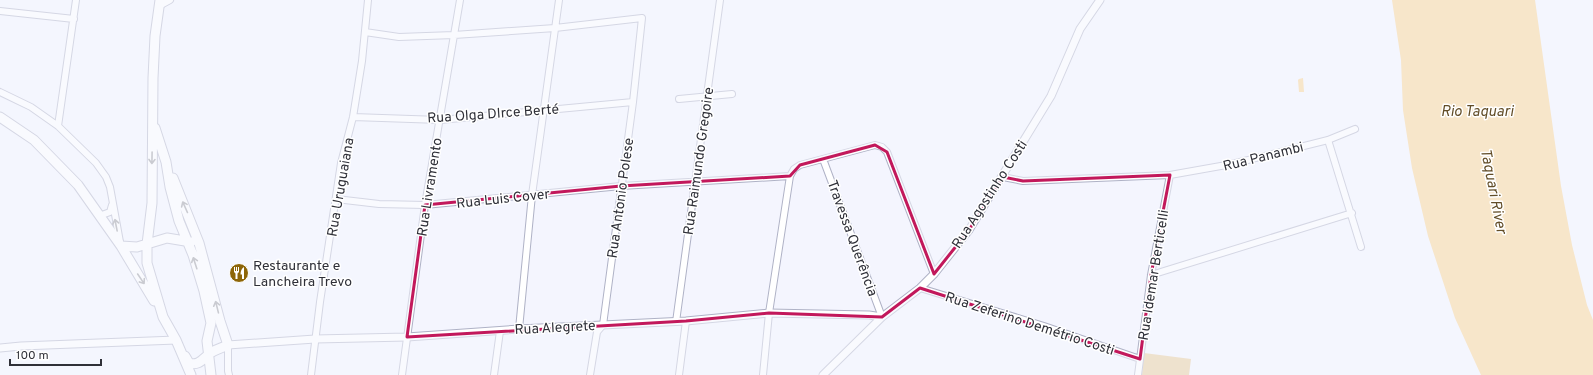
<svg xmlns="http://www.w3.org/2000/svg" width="1593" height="375" viewBox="0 0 1593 375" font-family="Overpass,sans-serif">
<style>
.green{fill:#e7c996}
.water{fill:#fad28c}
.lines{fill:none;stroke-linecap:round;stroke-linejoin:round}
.minor-casing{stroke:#afb2c6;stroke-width:8}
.tertiary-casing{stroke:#afb2c6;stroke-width:9}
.primary-casing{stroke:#afb2c6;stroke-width:11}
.minor{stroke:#fff;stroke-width:6}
.tertiary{stroke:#fff;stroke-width:7}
.primary{stroke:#fff;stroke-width:9}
.oneway{stroke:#97989c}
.marked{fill:none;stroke:#c2185b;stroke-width:3;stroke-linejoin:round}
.labels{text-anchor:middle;stroke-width:3;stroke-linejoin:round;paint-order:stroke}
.street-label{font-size:14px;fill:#2f3038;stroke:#fff}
.poi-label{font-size:14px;fill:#2f3038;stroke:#fff;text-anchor:start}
.water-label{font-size:15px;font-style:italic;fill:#624d27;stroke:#fff}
</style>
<rect width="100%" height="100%" fill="#f4f5fe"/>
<!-- green -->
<path class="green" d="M1144,353L1191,359L1189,375H1142Z"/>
<!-- water -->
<path class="water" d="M1392,0H1535L1561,186L1572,245L1587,305L1593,320V375H1481L1455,318L1428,236L1412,168L1403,110L1401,60Z
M1303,78L1304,92H1299L1298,80L1299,79Z"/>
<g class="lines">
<defs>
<path id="minor" d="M159,6L170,0
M0,11L74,19
M365,32L399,37L454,35L555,28L642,18L633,102L603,325L597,332L590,375
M0,92L31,107L58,126L96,163L106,177L110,187L120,242
M679,99L732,94
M353,117L440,120L633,102
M58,126L76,0
M1328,140L1361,247
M823,159L882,317
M1003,177L1023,181L1170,175L1232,164L1328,140L1355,129
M336,199L379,204L425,205L621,186L790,176
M99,216L110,212L112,205
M1151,275L1352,213
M920,288L1044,326L1140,359
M676,322L720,0
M519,329L532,195L559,0
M228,345V371L229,375
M311,375L320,302L341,163L353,117L362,61L368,0
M402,375L425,205L460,0
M494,375L500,331
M679,375L686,321
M763,375L769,313L790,176L794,169L800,165L875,145L882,147L887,152L934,274
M1138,375L1151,275L1170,175"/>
<path id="tertiary" d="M228,345L315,339L407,337L519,329L686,321L769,313L869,315L882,317
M0,348L21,346L176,340
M823,375L882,317L920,288L934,274L969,230L1051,96L1080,29L1100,0"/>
<path id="primary" d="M160,0L155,36L153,78L152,203L147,244V263L163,317L176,340L191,375
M0,117L34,140L78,185L121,246L154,301
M155,128L166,162L170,187L179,221L193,255L204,291L211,323L207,341L211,375
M173,178L199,243L220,321L228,345C222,348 213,350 208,355C202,360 198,366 189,363L185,356
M121,246L137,247L167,238L191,242"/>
</defs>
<!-- minor casing -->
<use href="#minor" class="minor-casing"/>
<!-- tertiary casing -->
<use href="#tertiary" class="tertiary-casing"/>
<!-- primary casing -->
<use href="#primary" class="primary-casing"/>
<!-- minor -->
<use href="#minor" class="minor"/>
<!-- tertiary -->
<use href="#tertiary" class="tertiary"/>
<!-- primary -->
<use href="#primary" class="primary"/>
</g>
<!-- one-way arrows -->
<defs><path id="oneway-shaft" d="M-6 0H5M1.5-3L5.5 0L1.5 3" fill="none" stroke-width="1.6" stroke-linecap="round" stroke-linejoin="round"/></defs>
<g class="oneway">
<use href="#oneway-shaft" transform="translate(152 158) rotate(91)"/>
<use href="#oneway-shaft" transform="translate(185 207) rotate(-114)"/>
<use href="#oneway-shaft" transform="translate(116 225) rotate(-101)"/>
<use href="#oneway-shaft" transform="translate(195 263) rotate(-108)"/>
<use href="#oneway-shaft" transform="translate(141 279) rotate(56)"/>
<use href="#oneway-shaft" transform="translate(217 307) rotate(-104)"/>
</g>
<!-- marked area -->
<path d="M0 0H1593V375H0ZM875,145L887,152L934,274L969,230L1003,177L1023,181L1170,175L1151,275L1140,359L920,288L882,317L769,313L686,321L407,337L425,205L621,186L790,176L800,165Z" fill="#f4f5fe" fill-opacity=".55" fill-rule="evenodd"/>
<path class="marked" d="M875,145L887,152L934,274L969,230L1003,177L1023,181L1170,175L1151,275L1140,359L920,288L882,317L769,313L686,321L407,337L425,205L621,186L790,176L800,165Z"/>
<!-- icons -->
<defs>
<symbol id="restaurant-disc" viewBox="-11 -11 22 22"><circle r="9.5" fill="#8d6508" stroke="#fff"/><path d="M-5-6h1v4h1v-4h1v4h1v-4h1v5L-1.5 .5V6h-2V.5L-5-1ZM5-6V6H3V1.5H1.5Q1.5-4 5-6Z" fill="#fff"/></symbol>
</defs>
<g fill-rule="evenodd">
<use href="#restaurant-disc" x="228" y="262" width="22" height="22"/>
</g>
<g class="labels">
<!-- street labels -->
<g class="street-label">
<text transform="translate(493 113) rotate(-4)" y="5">Rua Olga DIrce Berté</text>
<text transform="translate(1263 156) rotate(-14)" y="5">Rua Panambi</text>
<text transform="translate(698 161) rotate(-82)" y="5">Rua Raimundo Gregoire</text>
<text transform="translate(340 187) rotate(-80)" y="5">Rua Uruguaiana</text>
<text transform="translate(429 187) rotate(-81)" y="5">Rua Livramento</text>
<text transform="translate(989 194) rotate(-57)" y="5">Rua Agostinho Costi</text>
<text transform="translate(503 198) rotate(-6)" y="5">Rua Luis Cover</text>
<text transform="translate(620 198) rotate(-82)" y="5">Rua Antonio Polese</text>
<text transform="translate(853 238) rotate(70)" y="5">Travessa Querência</text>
<text transform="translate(1153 275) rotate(-81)" y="5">Rua Idemar Berticelli</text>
<text transform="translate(1030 323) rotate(18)" y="5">Rua Zeferino Demétrio Costi</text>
<text transform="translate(555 327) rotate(-3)" y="5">Rua Alegrete</text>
</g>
<!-- poi labels -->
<g class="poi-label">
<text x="253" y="270">Restaurante e<tspan x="253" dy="16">Lancheira Trevo</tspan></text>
</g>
<!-- water labels -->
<g class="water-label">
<text x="1477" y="116">Rio Taquari</text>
<text transform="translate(1494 191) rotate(79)" y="5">Taquari River</text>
</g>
</g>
<!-- scale -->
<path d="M10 359v6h91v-6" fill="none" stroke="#2f3038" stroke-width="2"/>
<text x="16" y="359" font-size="12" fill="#2f3038" stroke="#ffffff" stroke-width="3" paint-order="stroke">100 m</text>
</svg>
